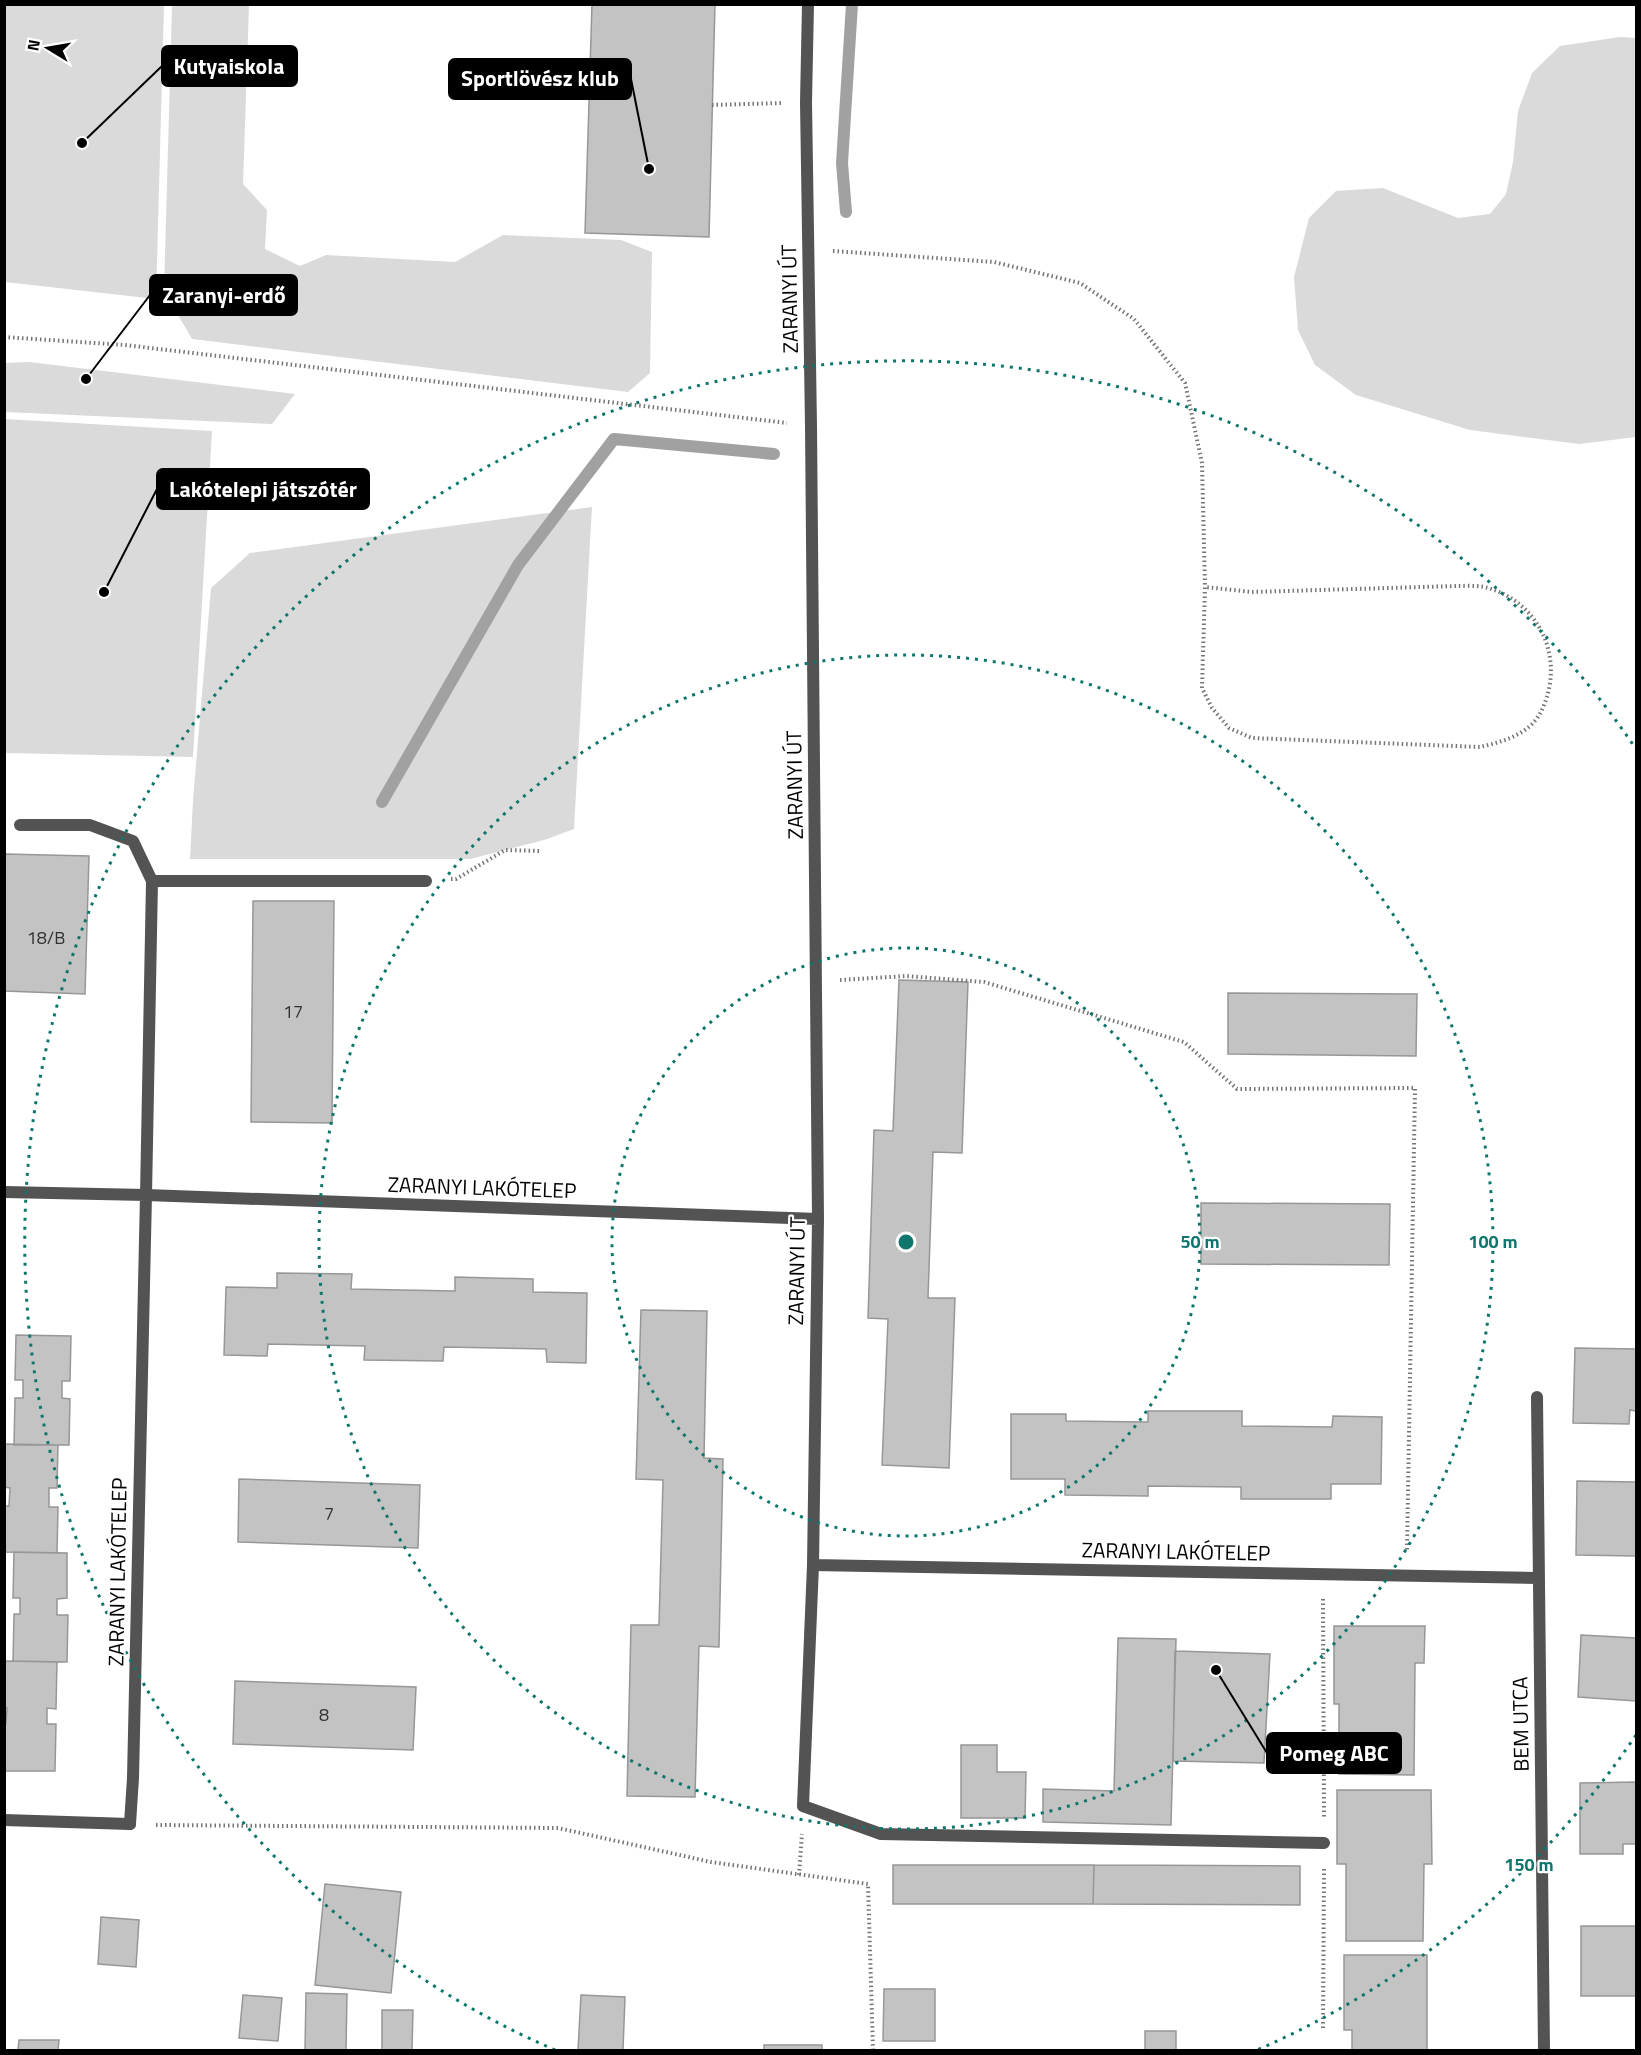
<svg xmlns="http://www.w3.org/2000/svg" width="1641" height="2055" viewBox="0 0 1641 2055" font-family="'Titillium Web',sans-serif">
<style>
.green{fill:#dadada}
.lines{fill:none;stroke-linecap:round;stroke-linejoin:round}
.stream{stroke:#a1a1a1;stroke-width:12}
.building{fill:#c3c3c3;stroke:#979797;stroke-width:1.5}
.path{stroke:#757575;stroke-width:4;stroke-dasharray:1.5 3;stroke-linecap:butt}
.lane{stroke:#535353;stroke-width:12}
.street{stroke:#535353;stroke-width:12}
.ring{fill:none;stroke:#0f766e;stroke-width:3;stroke-dasharray:3 6}
.labels{text-anchor:middle;stroke-width:4.5;stroke-linejoin:round;paint-order:stroke}
.number-label{font-size:18px;fill:#313131}
.street-label{font-size:21px;fill:#000;stroke:#fff}
.centre{fill:#0f766e;stroke:#fff;stroke-width:3}
.ring-label{font-size:18px;text-anchor:middle;font-weight:bold;fill:#0f766e;stroke:#fff;stroke-width:4.5;stroke-linejoin:round;paint-order:stroke}
.leader{fill:none;stroke:#000;stroke-width:2}
.callout-dot{fill:#000;stroke:#fff;stroke-width:2}
.callout{fill:#000;stroke:#000;stroke-width:2}
.callout-label{font-size:22px;text-anchor:middle;font-weight:bold;fill:#fff}
</style>
<rect width="100%" height="100%" fill="#fff"/>
<!-- green -->
<path class="green" d="M5,4L164,5L156,299L5,282Z
M172,5H249L243,184L267,210L265,249L300,266L326,255L455,262L503,235L621,240L652,252L650,373L628,392L192,339L164,291Z
M1620,37L1636,38V437L1579,444L1470,430L1356,395L1315,365L1298,330L1294,277L1309,218L1336,191L1383,188L1458,218L1490,214L1506,194L1513,162L1518,111L1532,73L1560,46Z
M29,362L295,394L272,424L5,412V363Z
M5,419L212,431L193,757L5,753Z
M592,507L574,829L544,840L470,859H190L193,800L211,588L250,553Z"/>
<g class="lines">
<!-- stream -->
<path class="stream" d="M846,212L842,163L852,4
M382,802L518,565L614,439L774,454"/>
</g>
<!-- building -->
<path class="building" d="M592,4H715L709,237L585,233Z
M5,854L89,856L85,994L4,991Z
M253,901H334L332,1123L251,1122Z
M899,980L968,982L962,1153L933,1152L928,1298H955L949,1468L882,1465L888,1319L868,1318L874,1130L893,1131Z
M1228,993L1417,994L1416,1056L1228,1054Z
M1201,1203L1390,1204L1389,1265L1201,1264Z
M277,1273L352,1274L351,1289L455,1291V1277L533,1279V1292L587,1293L586,1363L547,1362L546,1349L444,1347L443,1361L364,1360L365,1346L268,1344L267,1356L224,1355L226,1287L277,1288Z
M641,1310L707,1311L704,1458L723,1459L719,1647L699,1646L695,1797L627,1796L631,1625H659L663,1480L636,1479Z
M16,1335L71,1336L70,1381H62V1398L70,1399L69,1445H14L15,1398H23V1380H15Z
M1575,1348L1636,1349V1411L1630,1410L1629,1424L1573,1423Z
M1148,1411H1242V1426L1332,1427L1333,1416L1382,1417L1381,1484H1331V1499H1241V1487L1148,1486V1496L1065,1495V1479H1011V1414H1066V1421L1148,1422Z
M4,1444L58,1445L57,1488H49V1507H58L57,1553L4,1552V1506H9L10,1488L4,1487Z
M239,1479L420,1485L418,1548L238,1542Z
M1577,1481L1636,1482V1556L1576,1555Z
M14,1552L67,1553V1598L57,1599V1615H68L67,1662L13,1661L14,1614H20V1598H13Z
M1334,1626H1425L1424,1663H1415L1414,1775L1339,1774V1704H1334Z
M1581,1635L1636,1638V1701L1578,1697Z
M1118,1638L1176,1639L1171,1825L1043,1822V1789L1114,1791Z
M1175,1651L1270,1654L1264,1763L1173,1761Z
M4,1661L57,1662L56,1709L47,1708V1724H56L55,1771H4V1723H6L7,1708H4Z
M235,1681L416,1687L413,1750L233,1744Z
M961,1745H997V1772H1026L1025,1818H961Z
M1636,1782V1844H1623V1854H1580V1783Z
M1337,1790H1431L1432,1864H1424L1423,1941H1346V1864H1337Z
M893,1865H1094L1093,1904H893Z
M1094,1865L1300,1866V1905L1093,1904Z
M325,1884L401,1892L391,1993L315,1985Z
M101,1917L139,1920L136,1967L98,1964Z
M1581,1926H1636V1996H1581Z
M1344,1955H1427V2050H1352V2030H1344Z
M884,1989H935V2041H883Z
M306,1993L347,1994L346,2050H305Z
M243,1995L282,1998L278,2041L239,2038Z
M581,1995L625,1997L623,2050H578Z
M382,2010H413L412,2050H382Z
M1145,2031H1176V2050H1145Z
M19,2040H59L58,2050H18Z
M764,2045H822V2050H764Z"/>
<g class="lines">
<!-- path -->
<path class="path" d="M712,105L781,103
M833,251L994,262L1080,283L1134,319L1185,383L1202,463L1205,587L1202,688L1212,708L1229,728L1252,738L1480,747C1497,743 1517,738 1531,725C1540,717 1545,704 1548,693C1560,647 1534,601 1488,588C1478,585 1466,586 1456,586L1252,592L1205,587
M4,337L125,345L787,423
M451,879H456L505,850L540,851
M840,980L906,976L984,982L1184,1042L1237,1089L1415,1088L1407,1550
M1323,1599L1324,1817
M156,1825L558,1828L711,1862L868,1884L873,2050
M799,1875L802,1834
M1323,2028L1324,1869"/>
<!-- lane -->
<path class="lane" d="M20,825H90L133,841L152,881L146,1195
M152,881H426
M813,1565L803,1806L881,1834L1324,1843
M4,1820L130,1824"/>
<!-- street -->
<path class="street" d="M808,4L806,102L811,426L818,1219L813,1565L1538,1578
M4,1192L146,1195L818,1219
M1537,1397L1544,2050
M130,1824L133,1778L146,1195"/>
</g>
<!-- distance rings -->
<g class="ring">
<circle cx="906" cy="1242" r="294"/>
<circle cx="906" cy="1242" r="587"/>
<path d="M1636 1735A881 881 0 0 1 1257 2050M555 2050A881 881 0 1 1 1636 749"/>
</g>
<g class="labels">
<!-- number labels -->
<g class="number-label">
<text x="46" y="944">18/B</text>
<text x="293" y="1018">17</text>
<text x="329" y="1520">7</text>
<text x="324" y="1721">8</text>
</g>
<!-- street labels -->
<g class="street-label">
<text transform="translate(790 299) rotate(-91)" y="7">ZARANYI ÚT</text>
<text transform="translate(795 785) rotate(-91)" y="7">ZARANYI ÚT</text>
<text transform="translate(482 1188) rotate(2)" y="7">ZARANYI LAKÓTELEP</text>
<text transform="translate(797 1271) rotate(-89)" y="7">ZARANYI ÚT</text>
<text transform="translate(1176 1552) rotate(1)" y="7">ZARANYI LAKÓTELEP</text>
<text transform="translate(118 1572) rotate(-89)" y="7">ZARANYI LAKÓTELEP</text>
<text transform="translate(1521 1724) rotate(-91)" y="7">BEM UTCA</text>
</g>
</g>
<circle cx="906" cy="1242" r="9" class="centre"/>
<g class="ring-label">
<text x="1200" y="1248">50 m</text>
<text x="1493" y="1248">100 m</text>
<text x="1529" y="1871">150 m</text>
</g>
<!-- callouts -->
<path class="leader" d="M82 143L162 66M649 169L631 79M86 379L150 295M104 592L157 489M1216 1670L1267 1753"/>
<g class="callout-dot">
<circle cx="82" cy="143" r="6"/>
<circle cx="649" cy="169" r="6"/>
<circle cx="86" cy="379" r="6"/>
<circle cx="104" cy="592" r="6"/>
<circle cx="1216" cy="1670" r="6"/>
</g>
<g class="callout">
<rect x="162" y="46" width="135" height="40" rx="6"/>
<rect x="449" y="59" width="182" height="40" rx="6"/>
<rect x="150" y="275" width="147" height="40" rx="6"/>
<rect x="157" y="469" width="212" height="40" rx="6"/>
<rect x="1267" y="1733" width="134" height="40" rx="6"/>
</g>
<g class="callout-label">
<text x="229" y="74">Kutyaiskola</text>
<text x="540" y="86">Sportlövész klub</text>
<text x="224" y="303">Zaranyi-erdő</text>
<text x="263" y="497">Lakótelepi játszótér</text>
<text x="1334" y="1761">Pomeg ABC</text>
</g>
<!-- border -->
<rect width="1641" height="2055" fill="none" stroke="#000000" stroke-width="12"/>
<!-- north arrow -->
<g transform="translate(48 48) rotate(281)" stroke="#ffffff" stroke-width="4.5" paint-order="stroke">
<path d="M0-4.5L10 22L0 15L-10 22Z" fill="#000000"/>
<text y="-9" font-size="16" font-weight="bold" text-anchor="middle" fill="#000000">N</text>
</g>
</svg>
